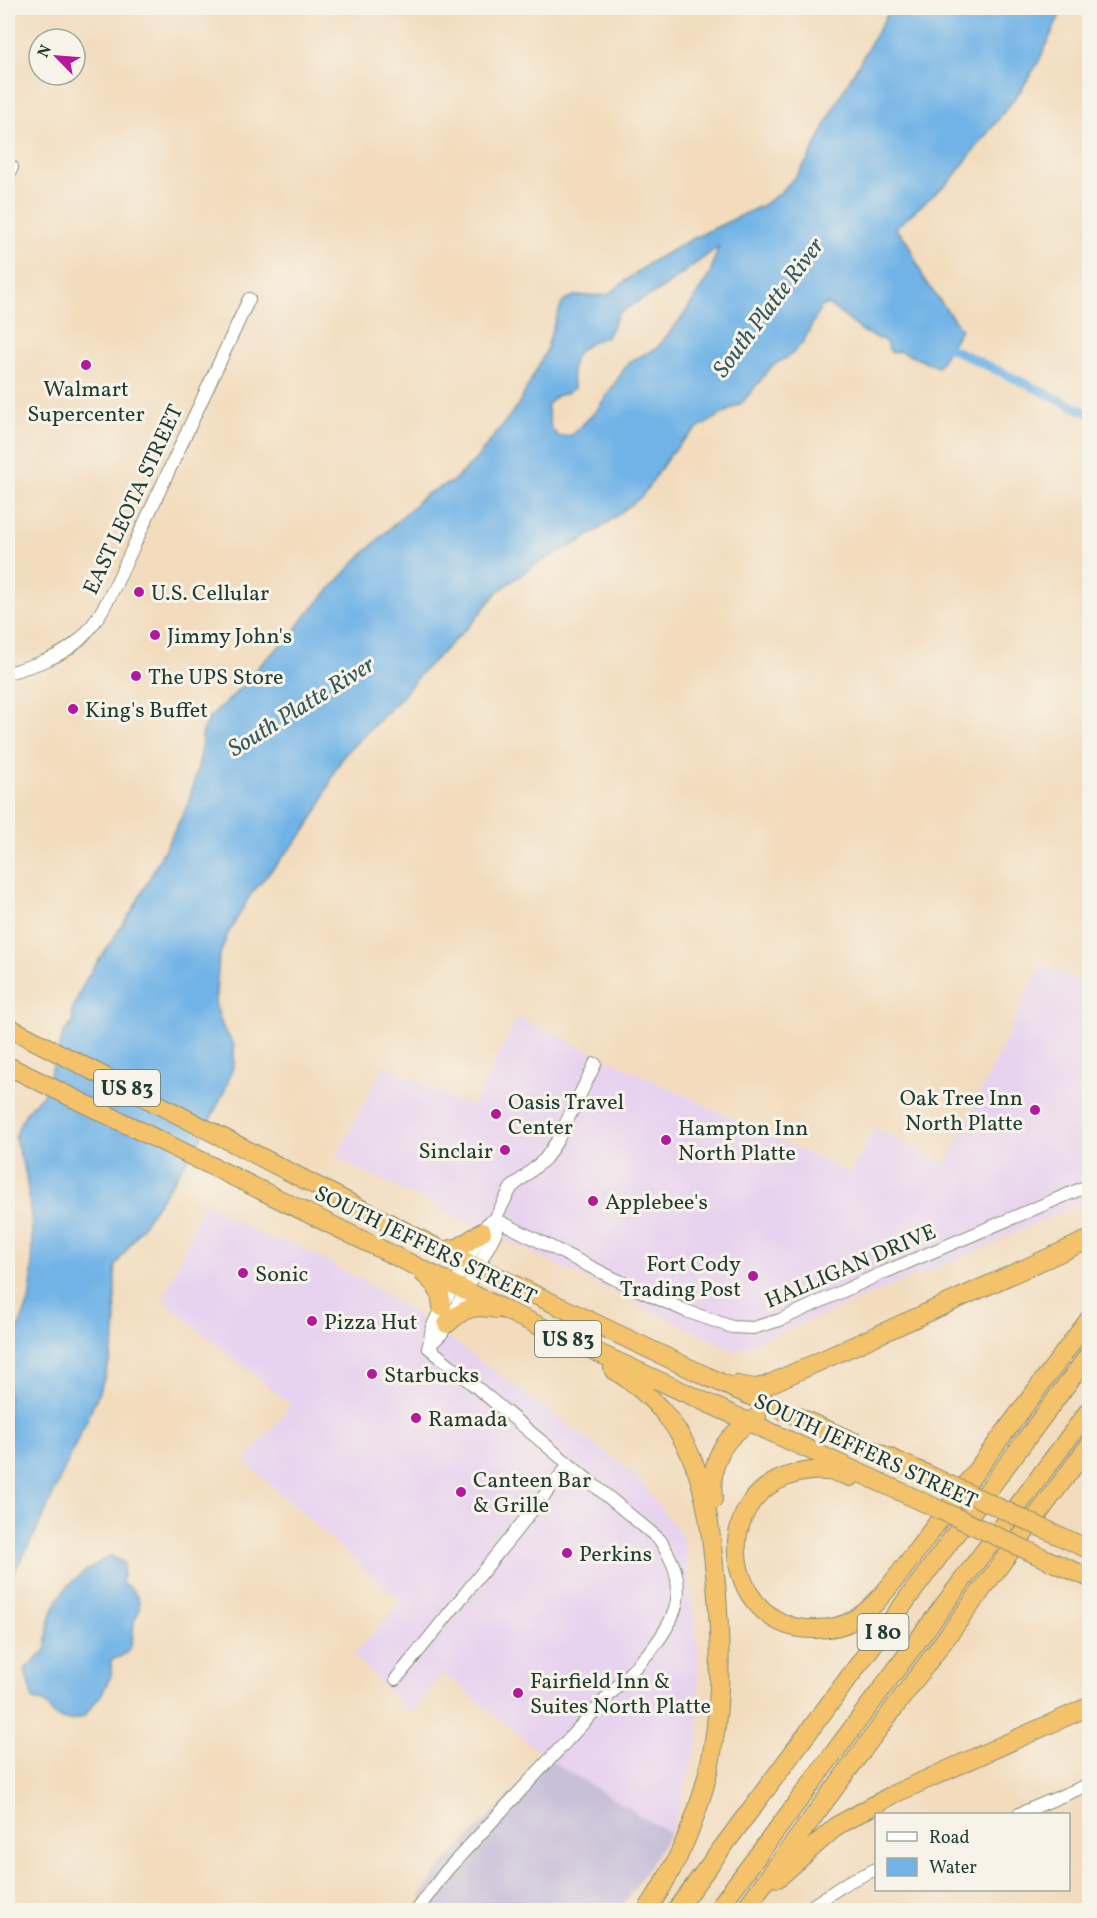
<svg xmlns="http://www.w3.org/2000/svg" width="1097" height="1918" viewBox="0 0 1097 1918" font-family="Vollkorn,serif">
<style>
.built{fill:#e7d2ef}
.industrial{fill:#c8bfd8}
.water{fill:#71b3e6;stroke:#48788d;stroke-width:1.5;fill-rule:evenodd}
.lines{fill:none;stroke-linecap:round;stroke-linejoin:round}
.canal{stroke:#71b3e6;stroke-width:9}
.minor-casing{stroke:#888c78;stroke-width:14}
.highway-casing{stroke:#888c78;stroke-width:20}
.minor{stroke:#fff;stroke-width:12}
.highway{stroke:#f3c26a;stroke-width:18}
.highway-bridge-casing{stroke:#888c78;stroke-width:20;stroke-linecap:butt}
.highway-bridge{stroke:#f3c26a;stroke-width:18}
.poi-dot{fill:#b5179e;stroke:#f7f3e8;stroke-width:2}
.labels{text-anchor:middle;stroke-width:6;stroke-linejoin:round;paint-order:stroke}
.shield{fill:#f7f3e8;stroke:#60746a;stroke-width:1.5}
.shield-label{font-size:21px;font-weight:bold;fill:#1f3d34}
.poi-label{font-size:22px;fill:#1f3d34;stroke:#f7f3e8;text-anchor:start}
.street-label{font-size:22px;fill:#1f3d34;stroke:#f7f3e8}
.water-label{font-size:24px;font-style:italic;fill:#345a60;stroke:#f7f3e8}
</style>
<rect width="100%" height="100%" fill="#f7f3e8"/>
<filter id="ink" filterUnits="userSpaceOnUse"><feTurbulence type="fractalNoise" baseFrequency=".0167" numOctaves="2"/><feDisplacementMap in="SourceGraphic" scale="12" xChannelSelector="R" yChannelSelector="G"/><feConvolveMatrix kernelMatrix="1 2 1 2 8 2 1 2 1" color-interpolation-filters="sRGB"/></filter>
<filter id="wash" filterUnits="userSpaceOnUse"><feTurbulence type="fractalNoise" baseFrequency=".008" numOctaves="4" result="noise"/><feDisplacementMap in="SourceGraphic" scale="24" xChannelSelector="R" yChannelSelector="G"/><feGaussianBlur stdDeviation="1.35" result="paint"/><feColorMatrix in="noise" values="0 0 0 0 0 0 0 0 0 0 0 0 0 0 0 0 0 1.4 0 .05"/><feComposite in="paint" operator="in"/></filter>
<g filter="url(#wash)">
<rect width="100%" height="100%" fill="#f2dcbd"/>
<!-- built -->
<path class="built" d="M1042,963L1089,986V1198L985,1247L735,1351L336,1158L384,1065L472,1107L518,1017L849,1173L875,1128L946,1165Z
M204,1202L264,1237L291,1242L358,1278L419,1316L636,1475L683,1538L698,1645L699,1741L670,1834L547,1758L443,1673L410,1713L353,1655L401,1602L245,1462L291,1405L163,1300Z"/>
<!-- industrial -->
<path class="industrial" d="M547,1758L670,1834L620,1910H439L420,1897L445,1862Z"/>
<!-- water -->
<path class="water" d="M891,8H1063L1039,61L1021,90L951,180L895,228L907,241L925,281L961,329L938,367L899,351L891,353L885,341L864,332L828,304L821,307L803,342L791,355L772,366L743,402L697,429L684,440L670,455L642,496L601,528L581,541L536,564L497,592L474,621L419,675L401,698L345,754L335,770L322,802L305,831L251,894L227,936L219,957L215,1003L223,1028L234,1045V1064L225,1090L198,1144L116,1265C112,1288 118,1311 115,1333C110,1378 87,1418 69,1458C50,1501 34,1541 8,1581V1353L29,1302L32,1278V1226L26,1175L15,1138L21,1121L31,1106L43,1095L64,1032L73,1023L72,1010L86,979L133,909L188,805L200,759L203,729L209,718L231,698L260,665L294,632L307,614L359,558L426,494L452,482L477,458L518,405L546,351L556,318L563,302L573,296L607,295L651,262L692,239L763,205L780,193L795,177L808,160L839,98ZM718,247L710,274L684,315L657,348L629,362L597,410L572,435L559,437L551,428L547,406L556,396L567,393L574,388C567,357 578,345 607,337L619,313L635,303L657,292Z
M111,1556L124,1563L122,1584C132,1587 141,1598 139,1610C138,1615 134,1618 134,1623C132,1644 134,1653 111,1660V1676L101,1695L83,1717L69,1721L55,1716L44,1702L33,1700L25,1669L47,1649C46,1600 70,1577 111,1556Z"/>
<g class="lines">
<!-- canal -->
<path class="canal" d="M950,348L1090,414"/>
</g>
</g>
<g filter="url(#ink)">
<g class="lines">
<defs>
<path id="minor" d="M8,165L12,167L8,177
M8,673C69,655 86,645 115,586L249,299
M495,1219L615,1279L686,1311L732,1327L753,1328L780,1320L878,1275L1090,1185
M495,1219L511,1188L545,1159L557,1141L595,1064
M429,1346L432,1327L442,1307L487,1224L495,1219
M428,1347L442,1333L478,1267L497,1230L495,1219
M396,1679L569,1465
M1019,1814L1090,1784
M417,1910L446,1871L653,1648C671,1624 684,1601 675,1570C672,1560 665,1549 660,1540L428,1347
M806,1910L848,1882L876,1869"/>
<path id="highway" d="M8,1027L443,1251L706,1376L935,1478
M8,1066L507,1311L923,1502
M443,1251L460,1247L482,1232
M424,1274C436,1284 441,1291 442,1307
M447,1324C465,1307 473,1305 497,1309
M613,1369C699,1425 707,1489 716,1584C727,1705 717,1807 647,1910
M737,1385L755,1388L765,1386L1090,1239
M850,1477C829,1468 804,1469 783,1478C706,1510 731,1632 816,1629C829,1629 844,1626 855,1619C874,1608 887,1589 900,1573L1090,1318
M713,1500C709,1460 723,1437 757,1417
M1062,1537L1090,1550
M1048,1560L1090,1578
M778,1878L838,1825L894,1794L1090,1706
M676,1910L1090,1353
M717,1910L1090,1409
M744,1910L1090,1444"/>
</defs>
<!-- minor casing -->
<use href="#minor" class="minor-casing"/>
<!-- highway casing -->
<use href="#highway" class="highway-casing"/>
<!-- minor -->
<use href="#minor" class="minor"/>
<!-- highway -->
<use href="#highway" class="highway"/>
<defs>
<path id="highway-bridge" d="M935,1478L1062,1537
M923,1502L1048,1560"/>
</defs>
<!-- highway-bridge casing -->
<use href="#highway-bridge" class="highway-bridge-casing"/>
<!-- highway-bridge -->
<use href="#highway-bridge" class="highway-bridge"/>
</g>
</g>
<!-- markers -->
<g class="poi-dot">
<circle cx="86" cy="365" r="6"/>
<circle cx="139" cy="592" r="6"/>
<circle cx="155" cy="635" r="6"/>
<circle cx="136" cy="676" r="6"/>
<circle cx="73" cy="709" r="6"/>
<circle cx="1035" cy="1110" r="6"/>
<circle cx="496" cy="1114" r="6"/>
<circle cx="666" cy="1140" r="6"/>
<circle cx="505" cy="1150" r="6"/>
<circle cx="593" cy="1201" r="6"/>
<circle cx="243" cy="1273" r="6"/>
<circle cx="753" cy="1276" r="6"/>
<circle cx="312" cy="1321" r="6"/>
<circle cx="372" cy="1374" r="6"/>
<circle cx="416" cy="1418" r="6"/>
<circle cx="461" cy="1492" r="6"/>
<circle cx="567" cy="1553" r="6"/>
<circle cx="518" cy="1693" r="6"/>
</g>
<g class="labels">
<!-- shield labels -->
<g class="shield">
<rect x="94" y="1070" width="66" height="36" rx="4.5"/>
<rect x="535" y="1321" width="66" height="36" rx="4.5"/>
<rect x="857.5" y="1614" width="51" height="36" rx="4.5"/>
</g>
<g class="shield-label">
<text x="127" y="1095">US 83</text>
<text x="568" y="1346">US 83</text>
<text x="883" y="1639">I 80</text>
</g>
<!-- poi labels -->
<g class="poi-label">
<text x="86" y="396" text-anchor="middle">Walmart<tspan x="86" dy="25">Supercenter</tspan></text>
<text x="151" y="600">U.S. Cellular</text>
<text x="167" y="643">Jimmy John's</text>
<text x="148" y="684">The UPS Store</text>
<text x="85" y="717">King's Buffet</text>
<text x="1023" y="1105" text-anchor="end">Oak Tree Inn<tspan x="1023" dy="25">North Platte</tspan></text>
<text x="508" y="1109">Oasis Travel<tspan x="508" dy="25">Center</tspan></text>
<text x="678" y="1135">Hampton Inn<tspan x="678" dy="25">North Platte</tspan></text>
<text x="493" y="1158" text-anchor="end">Sinclair</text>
<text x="605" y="1209">Applebee's</text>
<text x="741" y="1271" text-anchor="end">Fort Cody<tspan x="741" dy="25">Trading Post</tspan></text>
<text x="255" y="1281">Sonic</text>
<text x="324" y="1329">Pizza Hut</text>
<text x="384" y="1382">Starbucks</text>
<text x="428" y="1426">Ramada</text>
<text x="473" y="1487">Canteen Bar<tspan x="473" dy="25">&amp; Grille</tspan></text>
<text x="579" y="1561">Perkins</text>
<text x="530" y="1688">Fairfield Inn &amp;<tspan x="530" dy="25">Suites North Platte</tspan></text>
</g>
<!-- street labels -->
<g class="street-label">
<text transform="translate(132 499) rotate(-65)" y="8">EAST LEOTA STREET</text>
<text transform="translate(426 1244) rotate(26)" y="8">SOUTH JEFFERS STREET</text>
<text transform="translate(850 1265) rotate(-23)" y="8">HALLIGAN DRIVE</text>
<text transform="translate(866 1450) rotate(25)" y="8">SOUTH JEFFERS STREET</text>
</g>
<!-- water labels -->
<g class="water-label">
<text transform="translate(768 307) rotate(-53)" y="8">South Platte River</text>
<text transform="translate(301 706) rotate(-32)" y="8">South Platte River</text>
</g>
</g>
<!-- margin -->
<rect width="1097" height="1918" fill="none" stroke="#f7f3e8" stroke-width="30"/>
<!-- legend -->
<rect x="875" y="1813" width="195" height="78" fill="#f7f3e8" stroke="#a1aaa0" stroke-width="1.5"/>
<rect x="887" y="1832" width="30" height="9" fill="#ffffff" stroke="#a1aaa0" stroke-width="1.5"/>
<text x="929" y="1843" font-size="18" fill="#1f3d34">Road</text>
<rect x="887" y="1858" width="30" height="18" fill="#71b3e6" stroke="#a1aaa0" stroke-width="1.5"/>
<text x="929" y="1873" font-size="18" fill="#1f3d34">Water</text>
<!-- north arrow -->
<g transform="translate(57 57) rotate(295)"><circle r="28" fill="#f7f3e8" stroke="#a1aaa0" stroke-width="1.5"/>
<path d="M0-4.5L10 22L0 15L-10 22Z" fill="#b5179e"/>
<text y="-9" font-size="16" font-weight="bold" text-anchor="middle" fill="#1f3d34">N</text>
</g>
</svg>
